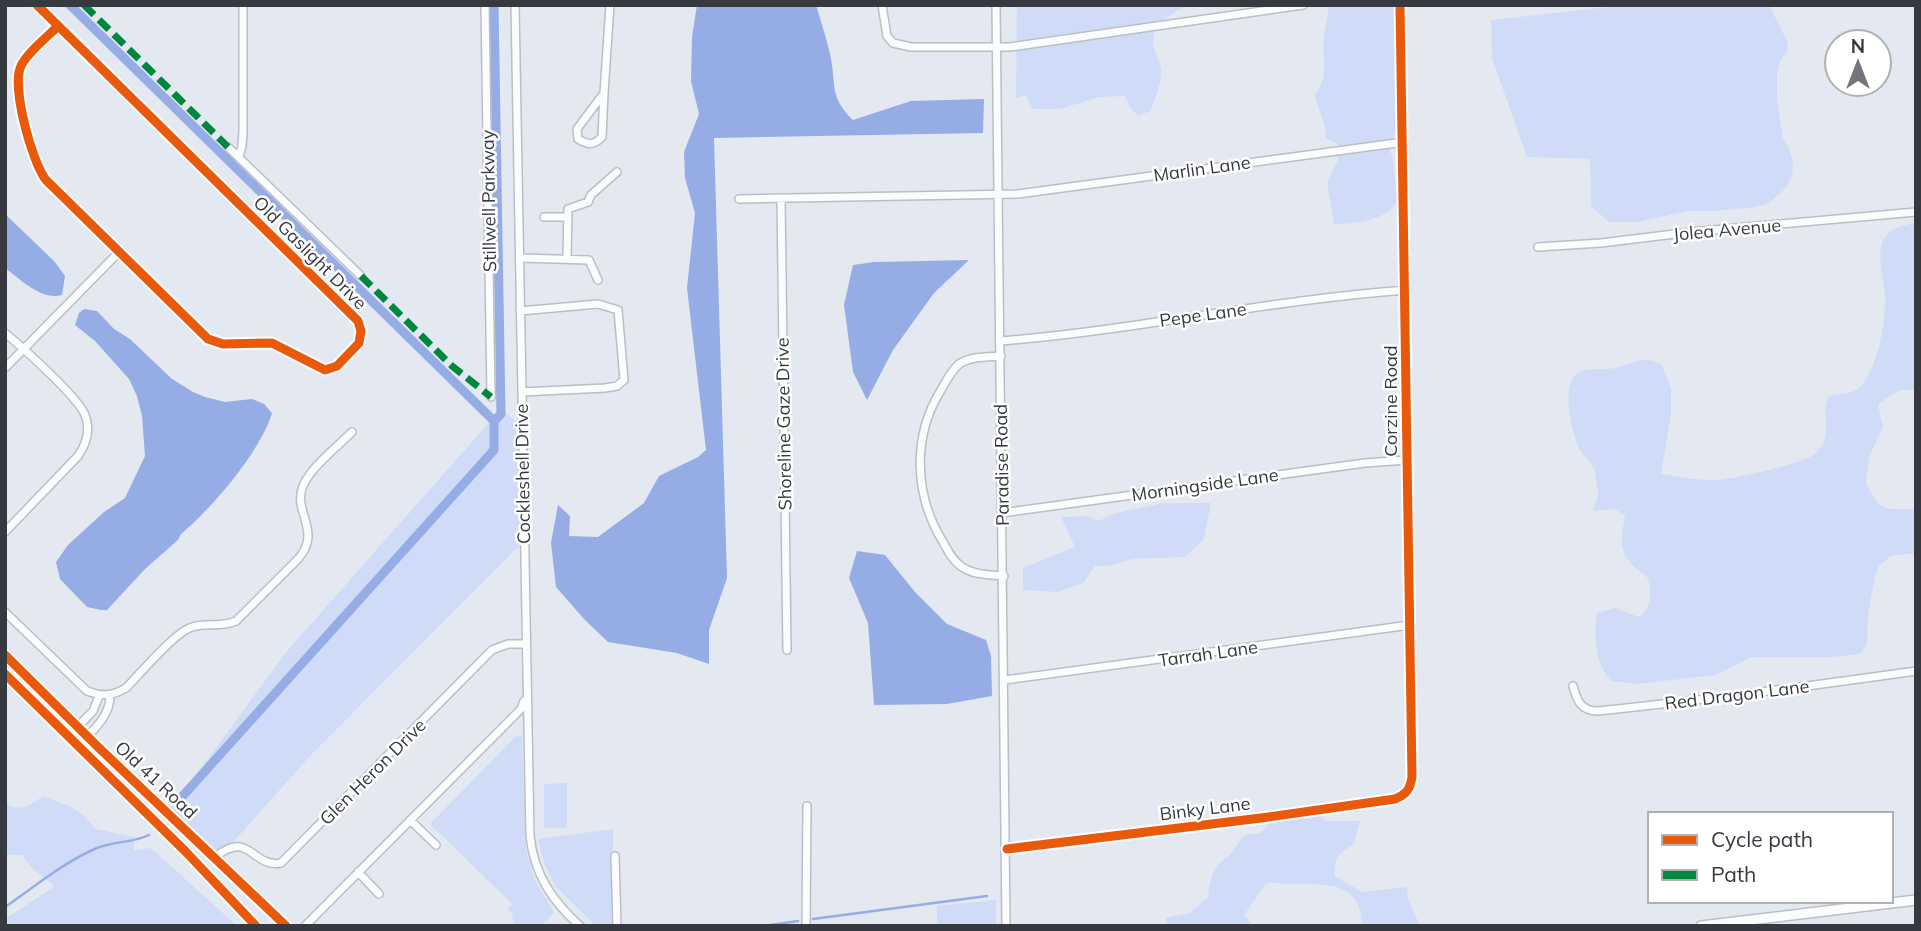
<svg xmlns="http://www.w3.org/2000/svg" width="1921" height="931" viewBox="0 0 1921 931" font-family="Mulish,sans-serif">
<style>
.green{fill:#d0dcf7}
.water{fill:#96ace4}
.lines{fill:none;stroke-linecap:round;stroke-linejoin:round}
.stream{stroke:#96ace4;stroke-width:2.5}
.canal{stroke:#96ace4;stroke-width:9}
.minor-casing{stroke:#bbbec4;stroke-width:10}
.tertiary-casing{stroke:#bbbec4;stroke-width:12}
.minor{stroke:#fbfcfd;stroke-width:7}
.tertiary{stroke:#fbfcfd;stroke-width:9}
.quiet{stroke:#00873e;stroke-width:7;stroke-dasharray:14 7;stroke-linecap:butt}
.cycleway-casing{stroke:#fff;stroke-width:13}
.cycleway{stroke:#e8590c;stroke-width:9}
.labels{text-anchor:middle;stroke-width:5;stroke-linejoin:round;paint-order:stroke}
.street-label{font-size:18px;fill:#36393f;stroke:#fff}
</style>
<rect width="100%" height="100%" fill="#e4e8f0"/>
<!-- green -->
<path class="green" d="M1017,5H1188C1170,15 1149,23 1154,48C1156,55 1160,62 1161,69C1162,83 1155,99 1150,111L1138,116L1130,107L1125,96L1099,97L1060,109H1033L1025,95L1016,98Z
M1396,5L1397,125L1390,151C1394,158 1393,164 1394,172C1395,181 1400,191 1397,199C1391,221 1352,224 1334,224L1327,183L1338,160L1339,145L1326,138C1326,120 1317,111 1315,94C1330,79 1321,52 1324,34C1326,25 1328,16 1329,6Z
M1627,5H1769L1788,43L1787,51L1780,61L1777,74V100L1783,139L1790,150L1793,163L1792,176L1786,188L1768,204L1755,207L1716,211H1688L1637,222H1609L1591,206L1590,159L1527,157L1492,58L1491,20Z
M1916,223V390H1900L1878,404L1883,426L1869,458L1866,484L1879,505L1890,509H1913L1916,528V553L1891,556L1879,566L1875,576L1868,615L1867,643L1860,654L1832,657H1752L1716,675L1637,684L1611,681C1594,662 1594,638 1597,613L1615,608L1639,617C1652,606 1652,594 1648,578C1621,557 1618,551 1625,516L1615,509L1593,511L1599,493C1595,485 1597,480 1595,472C1593,463 1584,457 1580,450C1572,435 1562,391 1574,377C1584,365 1602,371 1615,368C1633,363 1642,355 1661,364L1671,388V414L1661,474C1678,477 1697,480 1714,480C1731,480 1800,464 1813,455C1814,455 1820,448 1821,447C1832,431 1820,414 1829,396C1837,394 1849,394 1856,390C1876,378 1886,321 1885,299C1883,264 1865,229 1916,223Z
M501,409L520,425V545L309,757L220,857L170,810L287,651Z
M1164,503H1211L1204,539L1185,557L1132,559L1108,566H1095L1083,583L1058,592L1023,590V568L1075,547L1061,517L1087,516L1099,521L1112,514Z
M517,735L522,737L526,850L534,879L554,912C542,929 534,926 514,926L512,914L508,909L512,904L430,824Z
M567,783V828H544V784Z
M43,796L71,807L83,815L96,829L134,837V850L151,848L237,926H5V919L55,886L34,870L22,855H5V804C23,811 28,807 43,796Z
M1321,816L1326,821H1360L1354,845C1338,852 1334,858 1335,876L1362,892L1407,887L1408,898L1420,926H1362C1361,869 1307,890 1270,882L1265,885L1244,915L1253,926H1167L1166,918L1190,913L1208,897C1209,884 1211,871 1222,861C1225,859 1228,857 1231,854C1242,839 1239,834 1261,833L1269,823Z
M613,829V926H596L556,887L544,863L538,839Z
M996,900V926H937V906Z"/>
<!-- water -->
<path class="water" d="M697,5H816C821,21 826,38 830,54C837,84 828,96 853,120L911,101L984,99L983,133L714,138L727,578L709,630V664L677,653L608,642L584,619L556,587L551,543L558,505L570,516L569,536L598,537L644,503L659,476L698,457L706,450L687,288L695,213L685,178L684,152L699,114L691,81L692,37Z
M5,214L54,261L65,276L62,295C42,301 20,279 5,268Z
M969,260L934,293L893,350L867,400L853,372L844,305L853,265L874,262Z
M84,309L97,311L114,329L130,339L172,379L193,392L205,397L225,402L252,399L264,404L272,413C261,451 211,509 181,534L178,540L145,569L107,610H101L87,607L60,579L56,562L68,545L104,512L125,498L145,456L142,416L137,396L129,379L95,341L75,325L79,313Z
M857,551L885,555L915,592L947,624L986,640L991,656L992,696L947,704L874,705L868,623L849,578Z"/>
<g class="lines">
<!-- stream -->
<path class="stream" d="M5,907C34,887 64,862 97,848C114,841 133,843 149,835
M813,919L987,896
M763,926L798,921"/>
<!-- canal -->
<path class="canal" d="M70,5L494,421V450L180,799
M494,421L501,414L494,5"/>
<defs>
<path id="minor" d="M37,5L358,321L361,331L359,343L337,366L325,370L272,343L223,344L208,339L46,180C32,162 11,87 21,66C26,54 48,36 58,26
M485,5L491,397
M515,5L530,836C534,874 552,901 580,926
M882,5L887,36L893,43L911,47H1010L1303,5
M996,5L1006,926
M604,93L602,137C593,146 588,145 578,139L577,129Z
M604,93L610,5
M228,147L361,276
M239,157L242,146L243,131V5
M781,198L787,650
M739,199L1018,194L1404,142
M544,217H568
M1538,247L1601,243L1691,232L1916,212
M520,258L589,260L598,280
M567,259L568,209L588,202L591,195L617,172
M520,311L598,304L618,310L624,380L617,386L605,388L522,392
M5,333C22,347 78,397 85,415C91,430 87,443 78,456L5,532
M1001,341C1136,330 1270,300 1406,290
M1001,356C987,357 971,356 959,364C951,371 946,381 941,390C912,437 914,495 943,542C948,551 953,561 962,567C974,575 990,575 1004,576
M5,368L119,252
M1002,513L1365,463L1407,460
M5,612L87,691C103,697 112,696 126,688C140,674 175,632 192,627C207,622 221,628 236,621L298,559C323,531 292,512 303,486C310,468 338,446 352,432
M1005,680L1410,625
M1573,686C1577,701 1581,711 1598,711C1704,700 1810,686 1916,671
M69,736L93,711L99,696
M78,746C92,731 110,717 110,696
M410,820L436,845
M1007,849L1261,818L1395,799C1407,794 1410,789 1412,777L1400,5
M615,856L617,926
M214,858C250,828 251,868 281,863L492,650L508,644H526
M358,872L379,894
M305,926L521,709L524,701
M806,926L807,806"/>
<path id="tertiary" d="M5,655L97,746L286,926
M5,674L185,851L256,926
M1701,926L1916,900"/>
</defs>
<!-- minor casing -->
<use href="#minor" class="minor-casing"/>
<!-- tertiary casing -->
<use href="#tertiary" class="tertiary-casing"/>
<!-- minor -->
<use href="#minor" class="minor"/>
<!-- tertiary -->
<use href="#tertiary" class="tertiary"/>
<!-- quiet -->
<path class="quiet" d="M84,5L228,147
M361,276L452,366L491,397"/>
<defs>
<path id="cycleway" d="M37,5L358,321L361,331L359,343L337,366L325,370L272,343L223,344L208,339L46,180C32,162 11,87 21,66C26,54 48,36 58,26
M5,655L97,746L286,926
M5,674L185,851L256,926
M1007,849L1261,818L1395,799C1407,794 1410,789 1412,777L1400,5"/>
</defs>
<!-- cycleway casing -->
<use href="#cycleway" class="cycleway-casing"/>
<!-- cycleway -->
<use href="#cycleway" class="cycleway"/>
</g>
<g class="labels">
<!-- street labels -->
<g class="street-label">
<text transform="translate(1202 169) rotate(-8)" y="6">Marlin Lane</text>
<text transform="translate(489 201) rotate(-91)" y="6">Stillwell Parkway</text>
<text transform="translate(1727 230) rotate(-5)" y="6">Jolea Avenue</text>
<text transform="translate(310 253) rotate(45)" y="6">Old Gaslight Drive</text>
<text transform="translate(1203 315) rotate(-8)" y="6">Pepe Lane</text>
<text transform="translate(1391 401) rotate(-90)" y="6">Corzine Road</text>
<text transform="translate(784 424) rotate(-91)" y="6">Shoreline Gaze Drive</text>
<text transform="translate(1002 465) rotate(-91)" y="6">Paradise Road</text>
<text transform="translate(523 474) rotate(-91)" y="6">Cockleshell Drive</text>
<text transform="translate(1205 485) rotate(-8)" y="6">Morningside Lane</text>
<text transform="translate(1208 654) rotate(-8)" y="6">Tarrah Lane</text>
<text transform="translate(1737 695) rotate(-7)" y="6">Red Dragon Lane</text>
<text transform="translate(373 772) rotate(-45)" y="6">Glen Heron Drive</text>
<text transform="translate(156 780) rotate(43)" y="6">Old 41 Road</text>
<text transform="translate(1205 809) rotate(-7)" y="6">Binky Lane</text>
</g>
</g>
<!-- border -->
<rect width="1921" height="931" fill="none" stroke="#36393f" stroke-width="14"/>
<!-- legend -->
<rect x="1648" y="812" width="245" height="91" fill="#ffffff" stroke="#afb0b2" stroke-width="2"/>
<rect x="1662" y="835" width="35" height="10" fill="#e8590c" stroke="#afb0b2" stroke-width="2"/>
<text x="1711" y="847" font-size="21" fill="#36393f">Cycle path</text>
<rect x="1662" y="870" width="35" height="10" fill="#00873e" stroke="#afb0b2" stroke-width="2"/>
<text x="1711" y="882" font-size="21" fill="#36393f">Path</text>
<!-- north arrow -->
<g transform="translate(1858 63)"><circle r="33" fill="#ffffff" stroke="#afb0b2" stroke-width="2"/>
<path d="M0-5L12 26L0 18L-12 26Z" fill="#73767d"/>
<text y="-10" font-size="19" font-weight="bold" text-anchor="middle" fill="#36393f">N</text>
</g>
</svg>
